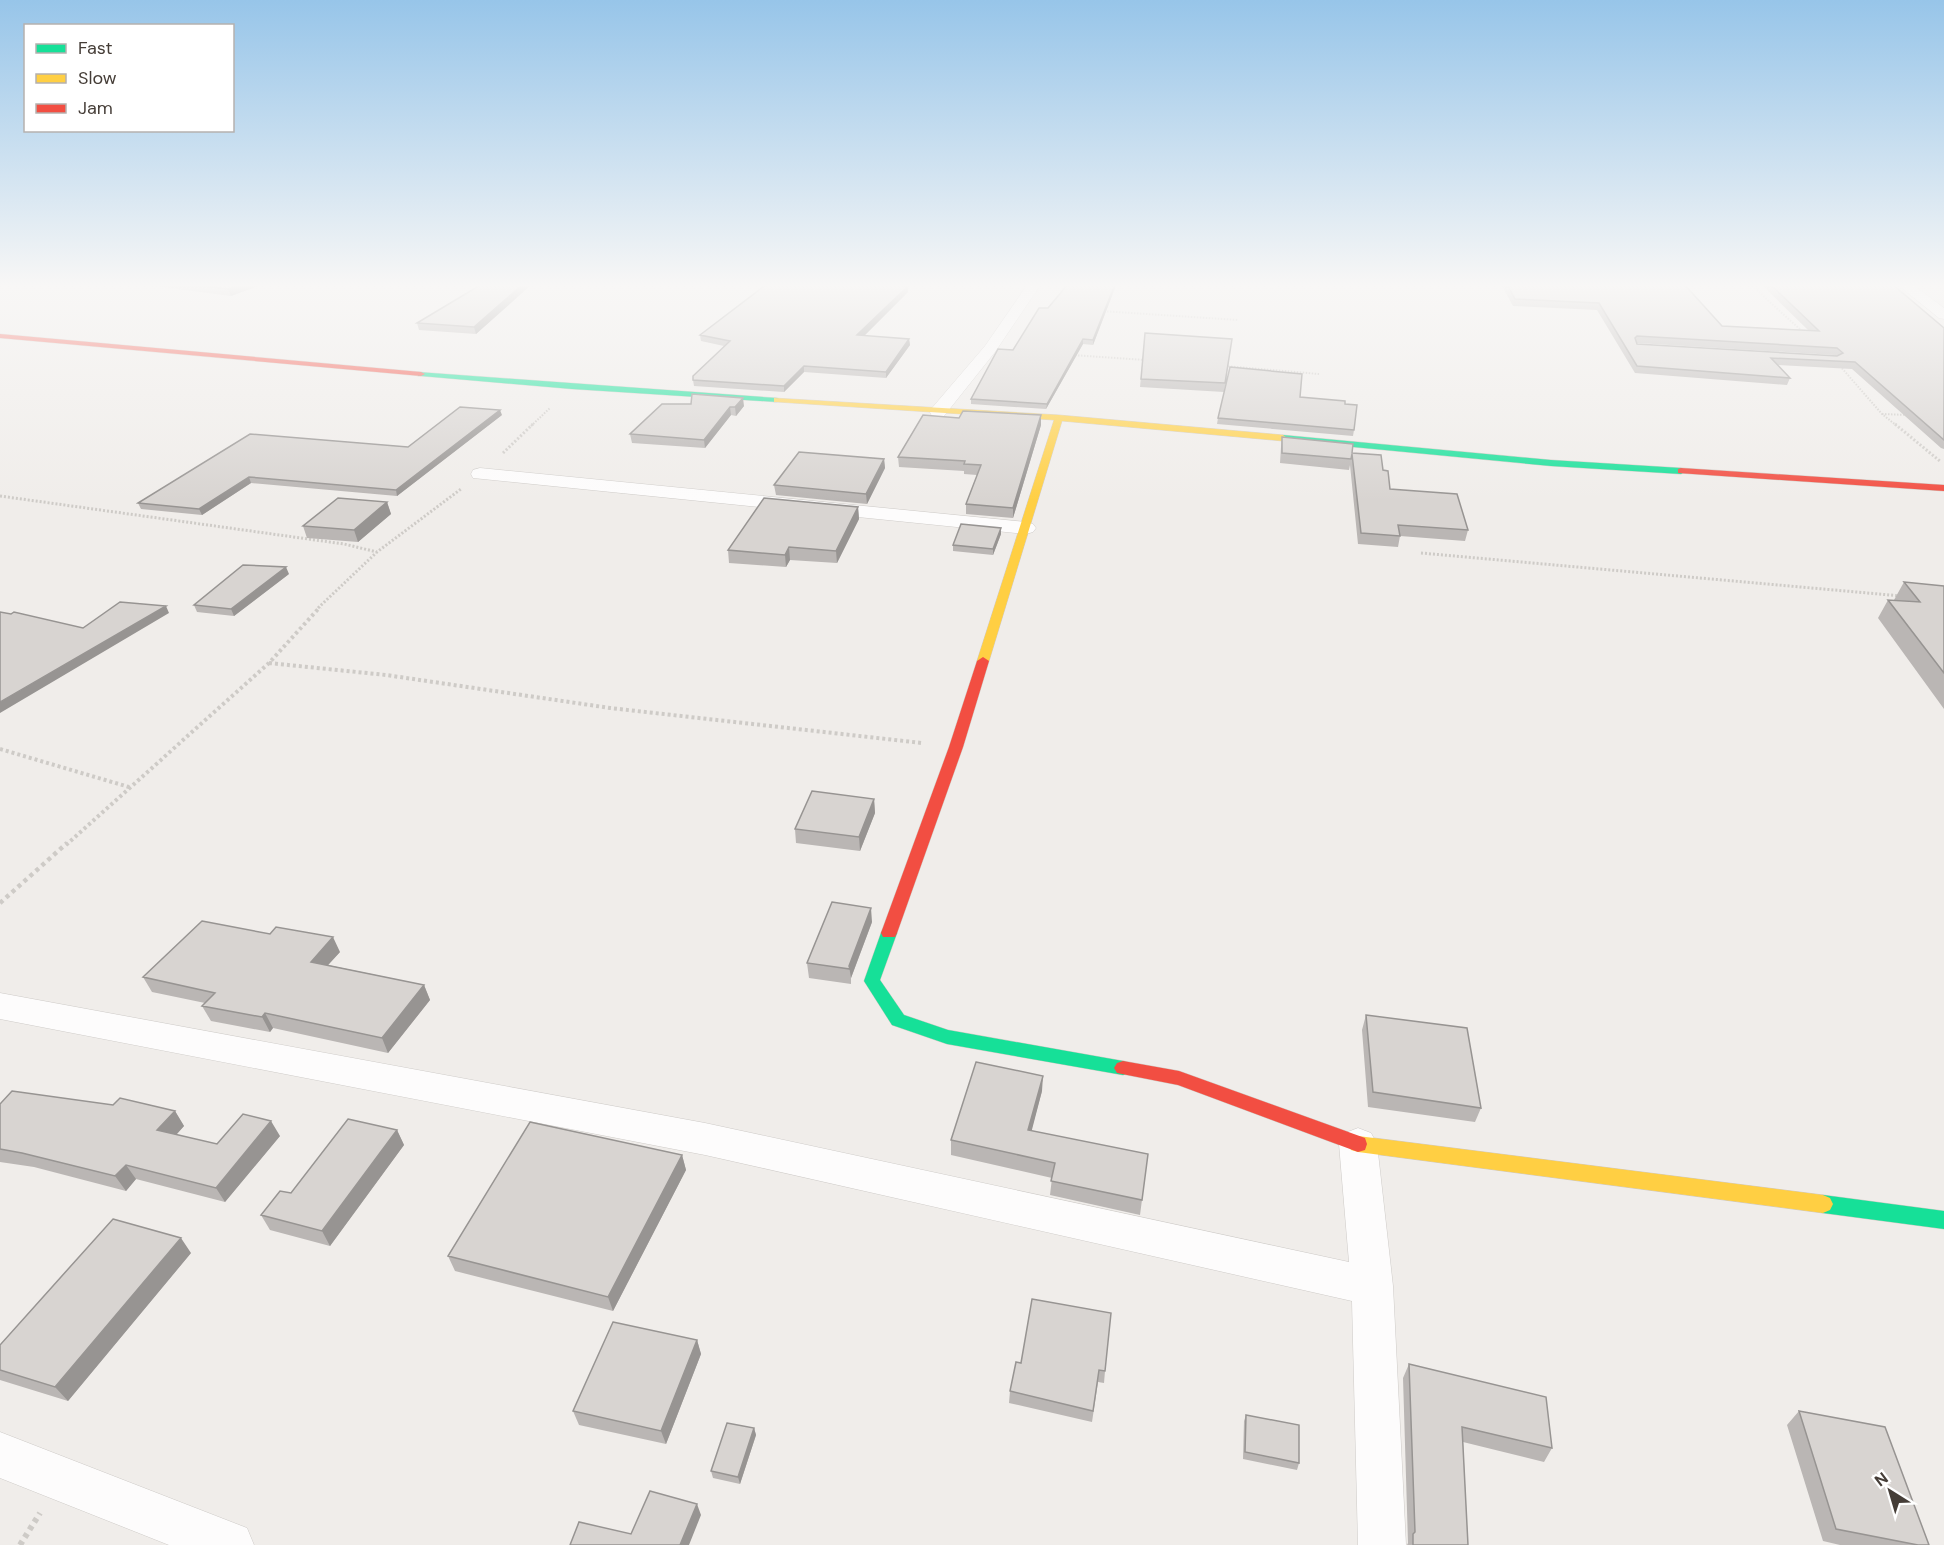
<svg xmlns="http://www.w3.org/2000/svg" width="1944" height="1545" viewBox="0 0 1944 1545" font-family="'DM Sans',sans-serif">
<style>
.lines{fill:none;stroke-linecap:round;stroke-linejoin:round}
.street-casing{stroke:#cecbc8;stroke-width:1}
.fast-casing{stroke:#d0cac3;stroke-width:1}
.slow-casing{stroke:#d0cac3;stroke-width:1}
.jam-casing{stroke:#d0cac3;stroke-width:1}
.path-far4{stroke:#cecbc7;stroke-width:2;stroke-dasharray:1.5 1.5;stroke-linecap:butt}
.path-far3{stroke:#cecbc7;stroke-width:3;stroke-dasharray:2 2;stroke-linecap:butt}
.path-far2{stroke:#cecbc7;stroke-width:4;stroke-dasharray:3 3;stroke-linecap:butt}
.path-far1{stroke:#cecbc7;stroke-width:4.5;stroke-dasharray:4 4;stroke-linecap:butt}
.path{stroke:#cecbc7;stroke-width:6;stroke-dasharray:4.5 4.5;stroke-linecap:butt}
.street{fill:#fdfcfc;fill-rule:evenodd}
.fast{fill:#16e098;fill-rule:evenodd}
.slow{fill:#ffcf43;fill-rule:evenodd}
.jam{fill:#f24e42;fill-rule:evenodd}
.wall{fill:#bab6b4;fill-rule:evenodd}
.shaded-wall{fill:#979492}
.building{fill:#d8d4d1;stroke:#979492;stroke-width:1.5;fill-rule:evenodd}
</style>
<rect width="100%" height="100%" fill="#f0edea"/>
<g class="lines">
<defs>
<path id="street" d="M1028,284H1041L995,352L944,416H932L930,412L932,408L985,346Z
M1897,284H1912L1944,308V319L1939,318Z
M480,468L1026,522L1033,524L1036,528L1033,532L1026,534L473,478L471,474L473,470Z
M0,993L705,1123L1349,1262L1339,1144L1345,1133L1358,1128L1371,1133L1377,1144L1393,1286L1406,1545H1358L1352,1301L705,1155L0,1019Z
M0,1432L247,1528L254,1545H169L0,1478Z"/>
<path id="fast" d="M418,372L777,398L781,400L777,402L572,389L421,376H418Z
M1283,435L1551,460L1681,468L1686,471L1681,474L1551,466L1280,440L1279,438Z
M889,927L895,929L897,933L880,980L904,1015L948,1030L1123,1061L1129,1063L1132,1068L1129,1073L1123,1075L947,1044L892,1025L864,981L881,933L883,929Z
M1823,1195L1944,1211V1229L1823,1213L1816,1210L1813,1204L1816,1198Z"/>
<path id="slow" d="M774,398L1059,415L1283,435L1287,438L1283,441L1062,421L989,661L983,665L977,661L1054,420L777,402H774Z
M1358,1136L1823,1195L1830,1198L1833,1204L1830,1210L1823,1213L1358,1152L1351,1150L1349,1144L1351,1138Z"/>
<path id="jam" d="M0,334L421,372L425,374L421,376L0,338Z
M1681,468L1944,485V491L1678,473V469Z
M983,657L989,661L963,747L897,933L895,937H883L881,933L949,747L977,661Z
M1123,1061L1179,1071L1365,1138L1367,1144L1365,1150L1358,1152L1178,1085L1117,1073L1114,1068L1117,1063Z"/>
</defs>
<!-- street casing -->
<use href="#street" class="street-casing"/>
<!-- fast casing -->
<use href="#fast" class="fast-casing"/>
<!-- slow casing -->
<use href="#slow" class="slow-casing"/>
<!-- jam casing -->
<use href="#jam" class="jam-casing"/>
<!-- path-far4 -->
<path class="path-far4" d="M1750,284L1804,333
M1101,311L1238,320
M1072,355L1145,360
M1225,366L1319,374
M1840,366L1882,414L1897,426
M1882,414L1908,415
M531,426L550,408"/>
<!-- path-far3 -->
<path class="path-far3" d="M1895,424L1941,462
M503,453L533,424
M0,496L344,544L377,552
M1421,553L1901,596
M318,608L377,552L461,489"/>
<!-- path-far2 -->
<path class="path-far2" d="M269,663L386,675L610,708L922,743
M0,749L129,787
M66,845L269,663L320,607"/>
<!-- path-far1 -->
<path class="path-far1" d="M0,903L67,843"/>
<!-- path -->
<path class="path" d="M20,1545L40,1513"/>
<!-- street -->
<use href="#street" class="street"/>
<!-- fast -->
<use href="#fast" class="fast"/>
<!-- slow -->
<use href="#slow" class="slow"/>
<!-- jam -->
<use href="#jam" class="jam"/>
</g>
<!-- wall -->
<path class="wall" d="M139,284H263L231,296Z
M482,284H532L476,334L419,330L417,323Z
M1501,284H1684L1722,326L1808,330L1761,284H1892L1944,328V449L1941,448L1852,369L1778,365L1790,378L1787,385L1635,373L1597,310L1513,306ZM1637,343L1834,355L1835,356L1637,344Z
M1115,288L1093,345L1083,344L1046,409L971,404V399L1048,308Z
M908,292L864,336L909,339L910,345L886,378L804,372L784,392L694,386L693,380L724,346L701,341L700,335Z
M1145,333L1232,339L1224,392L1140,387Z
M1300,397L1345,404L1354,430L1353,436L1217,424L1218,418Z
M662,404L744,406L736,416L731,415L705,448L632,443L630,434Z
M502,415L397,496L251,483L202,515L141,509L138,503L250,434L408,447Z
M1041,415V425L1013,518L966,514V504L977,475L964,474V471L899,467L898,457L959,418Z
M1282,437L1352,453L1383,470L1390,489L1468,530L1465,541L1400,536L1398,547L1358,544L1350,465L1349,470L1280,463L1281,447Z
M884,459L885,468L867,504L776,495L774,485Z
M387,502L391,514L358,542L307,538L303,526Z
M858,507L859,519L837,563L790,560L786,567L729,563L728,550Z
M1001,528V534L993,555L953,551V545Z
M289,574L234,616L197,612L194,605Z
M1904,582L1944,586V709L1878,618L1888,600H1894Z
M874,799L875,813L860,851L796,843L795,829Z
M872,922L851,978V984L809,978L807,963Z
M340,952L328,965L424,985L430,1000L388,1053L273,1028L270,1032L211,1021L202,1006L205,1003L152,992L143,977Z
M1366,1015L1481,1108L1475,1122L1368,1107L1362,1030Z
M1042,1091L1031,1131L1148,1154L1140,1215L1050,1195L1052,1178L951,1155V1140Z
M0,1104L113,1105L175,1111L184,1126L176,1135L217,1144L280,1136L225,1202L136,1179L126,1191L34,1167L0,1162Z
M397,1130L404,1145L330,1246L270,1230L261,1215L291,1193Z
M682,1155L686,1170L613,1311L455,1271L448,1256Z
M191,1253L68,1401L0,1380V1345Z
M1032,1299L1105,1371L1104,1383L1098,1382L1092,1422L1009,1403L1010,1391L1021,1363Z
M697,1340L701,1354L666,1444L579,1425L573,1411Z
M1409,1364L1552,1448L1544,1462L1463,1442L1468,1545H1407L1408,1543L1403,1378Z
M1799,1411L1929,1545H1840L1823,1541L1787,1425Z
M1246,1415L1299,1463L1297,1470L1243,1459L1244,1421Z
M754,1428L756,1435L740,1484L713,1478L711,1471Z"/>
<!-- shaded-wall -->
<path class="shaded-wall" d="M242,284H263L231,296L228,289Z
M523,284H532L476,334L474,327Z
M1115,284V288L1093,345V340Z
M908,286V292L858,342L857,335Z
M909,339L910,345L886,378V372Z
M1083,339V344L1046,409L1047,404Z
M804,366V372L784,392V386Z
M743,398L744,406L736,416L735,407Z
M730,407L731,415L705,448L704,440Z
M500,410L502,415L397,496L396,490Z
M1041,415V425L1013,518V508Z
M884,459L885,468L867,504L866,494Z
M249,477L251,483L202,515L199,509Z
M387,502L391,514L358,542L354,530Z
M858,507L859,519L837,563L836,551Z
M1001,528V534L993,555V549Z
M789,547L790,560L786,567L785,555Z
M286,567L289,574L234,616L231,609Z
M166,606L169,613L0,713V702Z
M874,799L875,813L860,851L859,837Z
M871,908L872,922L851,978L849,966Z
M333,937L340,952L318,976L311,962Z
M424,985L430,1000L388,1053L382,1038Z
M265,1013L273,1028L270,1032L262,1017Z
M1043,1076L1042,1091L1028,1145V1130Z
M175,1111L184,1126L167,1145L157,1130Z
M271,1121L280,1136L225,1202L216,1188Z
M397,1130L404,1145L330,1246L322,1231Z
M682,1155L686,1170L613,1311L608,1297Z
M126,1165L136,1179L126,1191L115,1176Z
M181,1238L191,1253L68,1401L55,1387Z
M697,1340L701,1354L666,1444L661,1431Z
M754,1428L756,1435L740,1484L738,1477Z
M697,1504L701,1515L689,1545H680Z"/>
<!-- building -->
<path class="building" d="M189,284H242L228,289Z
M482,284H523L474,327L417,323Z
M767,284H887L908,286L857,335L909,339L886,372L804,366L784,386L693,380V376L730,341L700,335Z
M1068,284H1115L1093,340L1083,339L1047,404L971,399L998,349L1013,350L1039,308H1048Z
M1507,284H1684L1722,326L1819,331L1770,284H1892L1944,328V440L1855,362L1771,358L1790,378L1637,366L1599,303L1515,299ZM1637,336L1837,348L1843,353L1837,356L1637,344L1635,338Z
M1145,333L1232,339L1225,383L1141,379Z
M1230,367L1302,374L1300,397L1345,401V404L1357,405L1354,430L1218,418Z
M692,394L743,398L735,407H730L704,440L630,434L662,404H691Z
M460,407L500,410L396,490L249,477L199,509L138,503L250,434L408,447Z
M963,411L1041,415L1013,508L966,504L981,465L964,464L965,461L898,457L923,415L959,418Z
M1282,437L1353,444L1352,453L1381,455L1383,470L1388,471L1390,489L1457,494L1468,530L1398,525L1400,536L1361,533L1352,454L1351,459L1282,453Z
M799,452L884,459L866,494L774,485Z
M338,498L387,502L354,530L303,526Z
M764,498L858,507L836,551L789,547L785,555L728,550Z
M961,524L1001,528L993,549L953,545Z
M243,565L286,567L231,609L194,605Z
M1904,582L1944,586V673L1888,600L1920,602Z
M120,602L166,606L0,702V612L11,614L14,612L83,628Z
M812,791L874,799L859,837L795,829Z
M832,902L871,908L849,966L850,969L807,963Z
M202,921L270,934L276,927L333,937L311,962L424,985L382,1038L265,1013L262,1017L202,1006L215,993L143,977Z
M1366,1015L1467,1028L1481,1108L1373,1092Z
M976,1062L1043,1076L1028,1130L1148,1154L1142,1200L1051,1181L1055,1163L951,1140Z
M12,1091L113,1105L120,1098L175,1111L157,1130L217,1144L243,1114L271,1121L216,1188L126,1165L115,1176L22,1153L0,1149V1104Z
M348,1119L397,1130L322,1231L261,1215L280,1191L291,1193Z
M530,1122L682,1155L608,1297L448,1256Z
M113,1219L181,1238L55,1387L0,1370V1345Z
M1032,1299L1111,1313L1105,1371L1099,1370L1093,1411L1010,1391L1016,1362L1021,1363Z
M613,1322L697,1340L661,1431L573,1411Z
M1409,1364L1546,1397L1552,1448L1462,1427L1468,1545H1413V1534L1415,1532Z
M1799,1411L1885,1427L1929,1545H1918L1836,1529Z
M1246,1415L1299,1425V1463L1245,1452Z
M727,1423L754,1428L738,1477L711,1471Z
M650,1491L697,1504L680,1545H570L579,1522L631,1534Z"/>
<!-- sky -->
<linearGradient id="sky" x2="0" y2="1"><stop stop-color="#97c5e9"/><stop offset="0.57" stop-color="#f8f7f6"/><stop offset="1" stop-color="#f8f7f6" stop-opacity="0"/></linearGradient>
<rect width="1944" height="501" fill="url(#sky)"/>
<!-- legend -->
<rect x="24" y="24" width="210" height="108" fill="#ffffff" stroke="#b5b1af" stroke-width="1.5"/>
<rect x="36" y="44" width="30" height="9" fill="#16e098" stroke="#b5b1af" stroke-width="1.5"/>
<text x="78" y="54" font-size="18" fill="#453d37">Fast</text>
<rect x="36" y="74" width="30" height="9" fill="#ffcf43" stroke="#b5b1af" stroke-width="1.5"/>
<text x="78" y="84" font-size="18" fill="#453d37">Slow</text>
<rect x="36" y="104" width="30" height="9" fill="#f24e42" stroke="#b5b1af" stroke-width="1.5"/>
<text x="78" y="114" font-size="18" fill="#453d37">Jam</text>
<!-- north arrow -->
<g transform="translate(1890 1491) rotate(323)" stroke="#ffffff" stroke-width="4.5" paint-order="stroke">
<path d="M0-4.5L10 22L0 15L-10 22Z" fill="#453d37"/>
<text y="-9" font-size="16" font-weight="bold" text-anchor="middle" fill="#453d37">N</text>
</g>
</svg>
